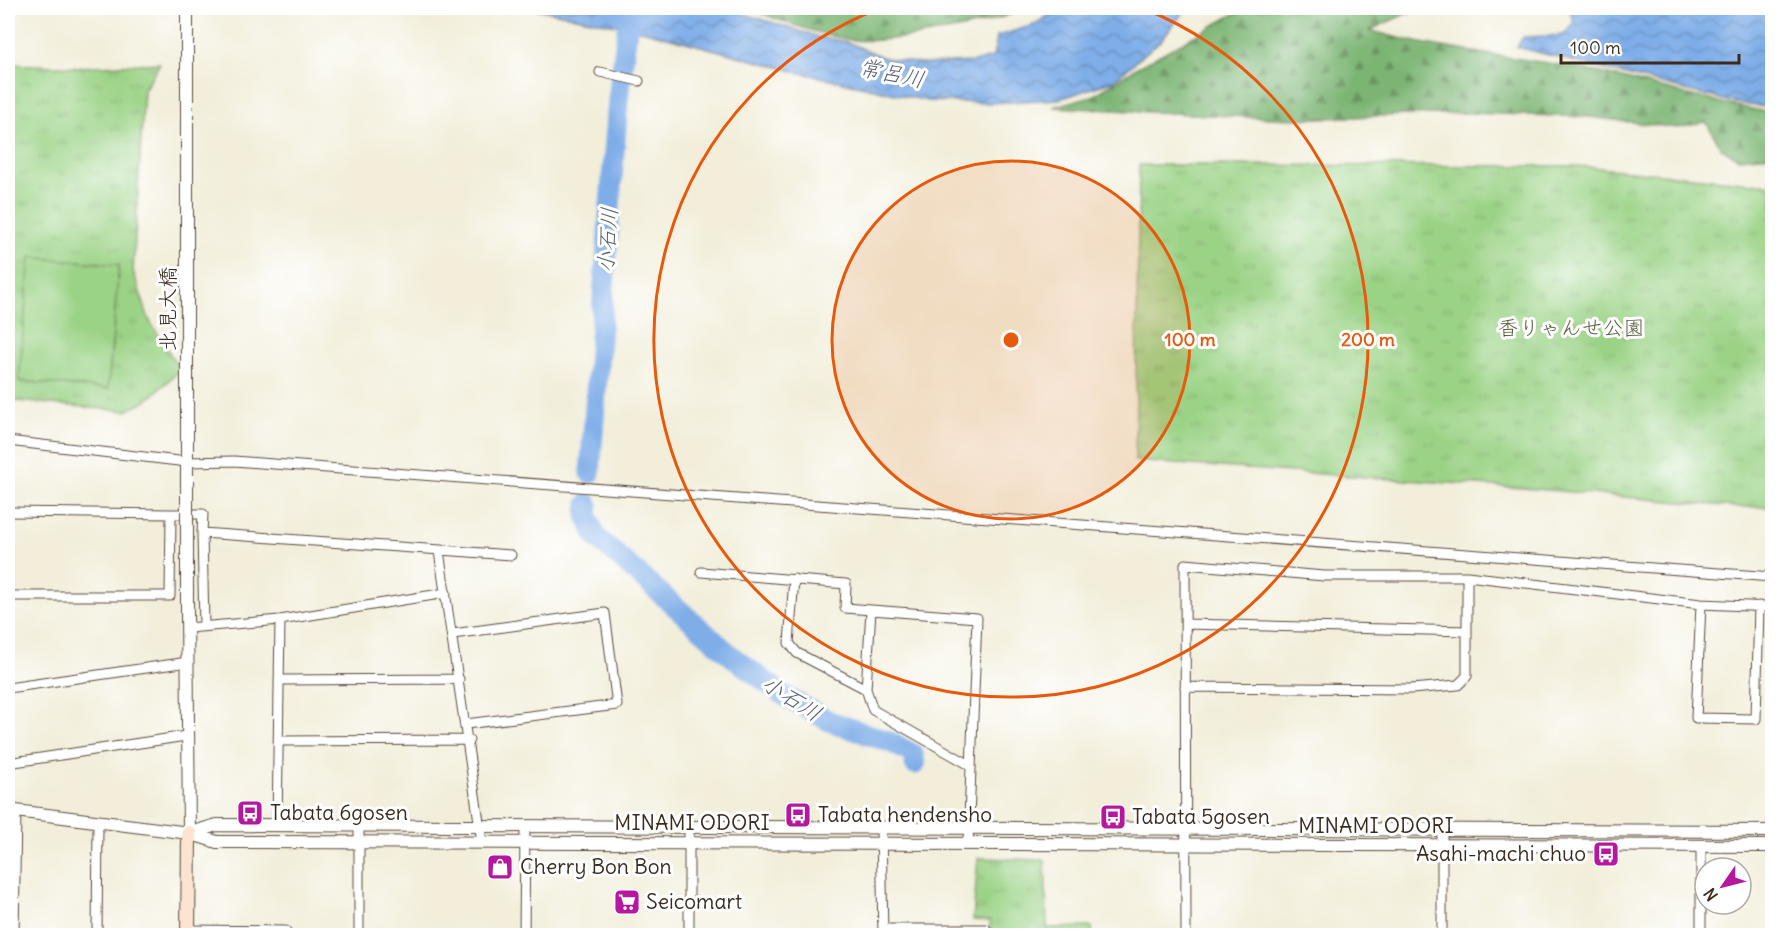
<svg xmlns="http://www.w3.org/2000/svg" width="1780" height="943" viewBox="0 0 1780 943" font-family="Delius,'Klee One',sans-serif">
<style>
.forest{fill:url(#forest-firs);stroke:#5c7048;stroke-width:1.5}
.park{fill:url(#park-tufts);stroke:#6b7e52;stroke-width:1.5}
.garden{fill:#9bd386;stroke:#6b7e52;stroke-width:1.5}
.water{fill:url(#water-waves);stroke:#5c6c83;stroke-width:1.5}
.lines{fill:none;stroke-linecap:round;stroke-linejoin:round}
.river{stroke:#7eade8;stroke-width:21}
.minor-casing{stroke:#56473a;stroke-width:11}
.tertiary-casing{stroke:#56473a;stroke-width:14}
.secondary-casing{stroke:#56473a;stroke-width:16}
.minor{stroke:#fff;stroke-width:9}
.tertiary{stroke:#fff;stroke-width:12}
.secondary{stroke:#fde4d1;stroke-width:14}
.tertiary-bridge-casing{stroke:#56473a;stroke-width:14;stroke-linecap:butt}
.tertiary-bridge{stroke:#fff;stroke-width:12}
.ring{fill:none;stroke:#e8590c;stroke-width:3}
.labels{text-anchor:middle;stroke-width:6;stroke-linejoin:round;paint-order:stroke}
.street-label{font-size:21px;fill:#3b2a1e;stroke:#fff}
.park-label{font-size:21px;fill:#585d3d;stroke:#fff}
.poi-label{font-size:21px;fill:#3b2a1e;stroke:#fff;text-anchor:start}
.water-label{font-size:22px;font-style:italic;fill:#565e6f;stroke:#fff}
.centre{fill:#e8590c;stroke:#fff;stroke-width:3}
.ring-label{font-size:18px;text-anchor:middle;font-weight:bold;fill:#e8590c;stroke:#fff;stroke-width:6;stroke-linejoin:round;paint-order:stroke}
</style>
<defs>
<pattern id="forest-firs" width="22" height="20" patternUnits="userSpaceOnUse" patternTransform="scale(1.5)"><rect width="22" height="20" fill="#7cb573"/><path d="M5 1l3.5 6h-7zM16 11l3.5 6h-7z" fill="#67935e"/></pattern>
<pattern id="park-tufts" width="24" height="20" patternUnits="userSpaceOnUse" patternTransform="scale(1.5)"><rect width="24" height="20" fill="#9bd386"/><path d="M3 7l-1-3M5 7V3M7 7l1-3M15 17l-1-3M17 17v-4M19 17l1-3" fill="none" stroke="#86b573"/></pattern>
<pattern id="water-waves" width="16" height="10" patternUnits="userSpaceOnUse" patternTransform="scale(1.5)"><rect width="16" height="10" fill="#7eade8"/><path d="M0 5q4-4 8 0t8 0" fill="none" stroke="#688dbb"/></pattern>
</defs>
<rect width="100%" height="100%" fill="#fff"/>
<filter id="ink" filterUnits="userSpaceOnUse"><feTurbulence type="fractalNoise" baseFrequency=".0167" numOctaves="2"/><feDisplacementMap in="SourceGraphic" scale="12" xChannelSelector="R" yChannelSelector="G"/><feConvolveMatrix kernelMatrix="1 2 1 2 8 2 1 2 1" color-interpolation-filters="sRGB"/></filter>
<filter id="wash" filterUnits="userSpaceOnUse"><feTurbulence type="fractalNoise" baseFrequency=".008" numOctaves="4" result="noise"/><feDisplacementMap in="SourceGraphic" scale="24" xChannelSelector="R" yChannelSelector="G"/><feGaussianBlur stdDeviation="1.35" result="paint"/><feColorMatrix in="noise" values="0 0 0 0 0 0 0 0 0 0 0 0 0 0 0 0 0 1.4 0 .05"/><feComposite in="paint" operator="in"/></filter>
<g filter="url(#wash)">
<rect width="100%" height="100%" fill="#f2eeda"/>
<!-- forest -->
<path class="forest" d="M744,8H1023C994,26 887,44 853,40C816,35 779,19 744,8Z
M1245,8H1419L1370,30C1437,51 1508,55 1577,68C1642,81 1706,102 1772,113V155L1738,158L1721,148L1706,122L1678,128L1589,117L1468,113L1291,119L1053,107L1095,95L1136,68Z"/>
<!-- park -->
<path class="park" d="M160,63L144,90L133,271L149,320L180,370L145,402L126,411L8,400V64L80,67Z
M1139,165L1579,166L1772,185V507H1735L1549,490L1135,461Z
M978,858L1045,860L1047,928L1092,927V935H990V921L973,920Z"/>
<!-- garden -->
<path class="garden" d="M30,257L119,265L108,389L19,381Z"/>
<!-- water -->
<path class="water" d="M531,8H726L819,37L847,42L885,58L922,64L974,62L993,57L997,36L1034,25L1060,8H1187L1161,40L1113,81L1060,99L989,103L927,101L793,71L645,31Z
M1545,8H1752L1772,12V108L1736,103L1517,47L1523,37L1564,35L1574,22L1569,9Z"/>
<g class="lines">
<!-- river -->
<path class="river" d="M590,473L618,99L630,8
M588,504L587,515L596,537L734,658L785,696L829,721L890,742L913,754L915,764"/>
</g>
</g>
<g filter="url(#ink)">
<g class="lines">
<defs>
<path id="minor" d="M600,72L639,81
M8,441L187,462L234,461L1772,577
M8,512L171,514L170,596H8
M171,514H203L202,533
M439,551L482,842
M701,572L846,584L845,608L977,618L968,844
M794,579L789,643L797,653L866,689
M1701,604L1696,718L1756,719L1759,606
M871,610L866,689L873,710L970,765
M1185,624L1467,631
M204,626L202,533L511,555
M188,628L280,620L446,593
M453,634L605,613L617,705L466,724
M279,680L459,679
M1185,687L1411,689L1458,685L1467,676V576
M8,688L188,662
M278,741L469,740
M8,763L186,736
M277,826L280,620
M359,826V936
M689,827V936
M881,828L883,936
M883,929H986V936
M188,930L286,931V936
M14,936L16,812
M97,936L98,823
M524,936L525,826
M1186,936L1185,564L1324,576H1467L1701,604L1772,607
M1442,936V830
M1701,936V846"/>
<path id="tertiary" d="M187,8V468
M187,611L189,833
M8,810L189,833L217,842L1772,846
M190,833L217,825L1772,831"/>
<path id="secondary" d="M188,936L189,833"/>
</defs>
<!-- minor casing -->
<use href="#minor" class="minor-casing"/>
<!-- tertiary casing -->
<use href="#tertiary" class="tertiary-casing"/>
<!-- secondary casing -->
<use href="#secondary" class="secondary-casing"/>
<!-- minor -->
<use href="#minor" class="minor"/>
<!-- tertiary -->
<use href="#tertiary" class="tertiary"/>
<!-- secondary -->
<use href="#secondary" class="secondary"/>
<defs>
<path id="tertiary-bridge" d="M187,611V468"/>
</defs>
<!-- tertiary-bridge casing -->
<use href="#tertiary-bridge" class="tertiary-bridge-casing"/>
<!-- tertiary-bridge -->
<use href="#tertiary-bridge" class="tertiary-bridge"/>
</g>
</g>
<!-- distance rings -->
<circle cx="1011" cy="340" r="179" fill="#e8590c" fill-opacity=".12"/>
<g class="ring">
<circle cx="1011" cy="340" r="179"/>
<path d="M1142 8A357 357 0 1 1 880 8"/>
</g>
<!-- icons -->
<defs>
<symbol id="bus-square" viewBox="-11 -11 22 22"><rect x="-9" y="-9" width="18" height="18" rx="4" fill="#b5179e" stroke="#fff"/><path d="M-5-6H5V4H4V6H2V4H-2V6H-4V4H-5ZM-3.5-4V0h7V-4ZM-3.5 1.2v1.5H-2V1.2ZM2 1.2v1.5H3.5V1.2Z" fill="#fff"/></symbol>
<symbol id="shop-square" viewBox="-11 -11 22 22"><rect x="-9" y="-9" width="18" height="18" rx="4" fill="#b5179e" stroke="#fff"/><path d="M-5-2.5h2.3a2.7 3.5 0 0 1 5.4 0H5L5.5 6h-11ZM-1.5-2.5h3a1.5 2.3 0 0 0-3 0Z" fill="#fff"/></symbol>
<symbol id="supermarket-square" viewBox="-11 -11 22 22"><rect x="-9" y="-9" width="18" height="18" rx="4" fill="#b5179e" stroke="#fff"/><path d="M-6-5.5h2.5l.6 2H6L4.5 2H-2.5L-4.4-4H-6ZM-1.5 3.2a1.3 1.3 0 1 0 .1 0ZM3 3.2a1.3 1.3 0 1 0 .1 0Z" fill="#fff"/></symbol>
</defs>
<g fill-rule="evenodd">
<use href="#bus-square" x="235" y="798" width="30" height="30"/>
<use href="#bus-square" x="783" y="800" width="30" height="30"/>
<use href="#bus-square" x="1098" y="802" width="30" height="30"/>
<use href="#bus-square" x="1591" y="839" width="30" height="30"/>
<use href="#shop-square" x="485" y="852" width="30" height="30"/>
<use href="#supermarket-square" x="612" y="887" width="30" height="30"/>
</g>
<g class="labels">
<!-- street labels -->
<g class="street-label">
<text transform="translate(168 309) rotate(-90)" y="7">北見大橋</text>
<text x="692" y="830">MINAMI ODORI</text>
<text x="1376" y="833">MINAMI ODORI</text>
</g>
<!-- park labels -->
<g class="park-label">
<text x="1571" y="335">香りゃんせ公園</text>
</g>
<!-- poi labels -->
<g class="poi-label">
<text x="270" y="820">Tabata 6gosen</text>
<text x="818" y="822">Tabata hendensho</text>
<text x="1132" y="824">Tabata 5gosen</text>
<text x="1586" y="861" text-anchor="end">Asahi-machi chuo</text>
<text x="520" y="874">Cherry Bon Bon</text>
<text x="646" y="909">Seicomart</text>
</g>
<!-- water labels -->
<g class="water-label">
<text transform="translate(892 73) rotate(12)" y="8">常呂川</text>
<text transform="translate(607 240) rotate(-86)" y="8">小石川</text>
<text transform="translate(792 698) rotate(32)" y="8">小石川</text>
</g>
</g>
<circle cx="1011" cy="340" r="9" class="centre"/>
<g class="ring-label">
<text x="1190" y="346">100 m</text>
<text x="1368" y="346">200 m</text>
</g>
<!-- margin -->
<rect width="1780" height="943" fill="none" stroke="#fff" stroke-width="30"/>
<!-- north arrow -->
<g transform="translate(1723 886) rotate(235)"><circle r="28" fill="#ffffff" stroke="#b1aaa5" stroke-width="1.5"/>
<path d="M0-4.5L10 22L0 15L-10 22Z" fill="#b5179e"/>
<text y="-9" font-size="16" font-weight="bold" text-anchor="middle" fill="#3b2a1e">N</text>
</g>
<!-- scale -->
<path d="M1561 54v9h178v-9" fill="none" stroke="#3b2a1e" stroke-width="3"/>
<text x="1570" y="54" font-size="18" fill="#3b2a1e" stroke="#ffffff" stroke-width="4.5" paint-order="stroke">100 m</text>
</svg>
